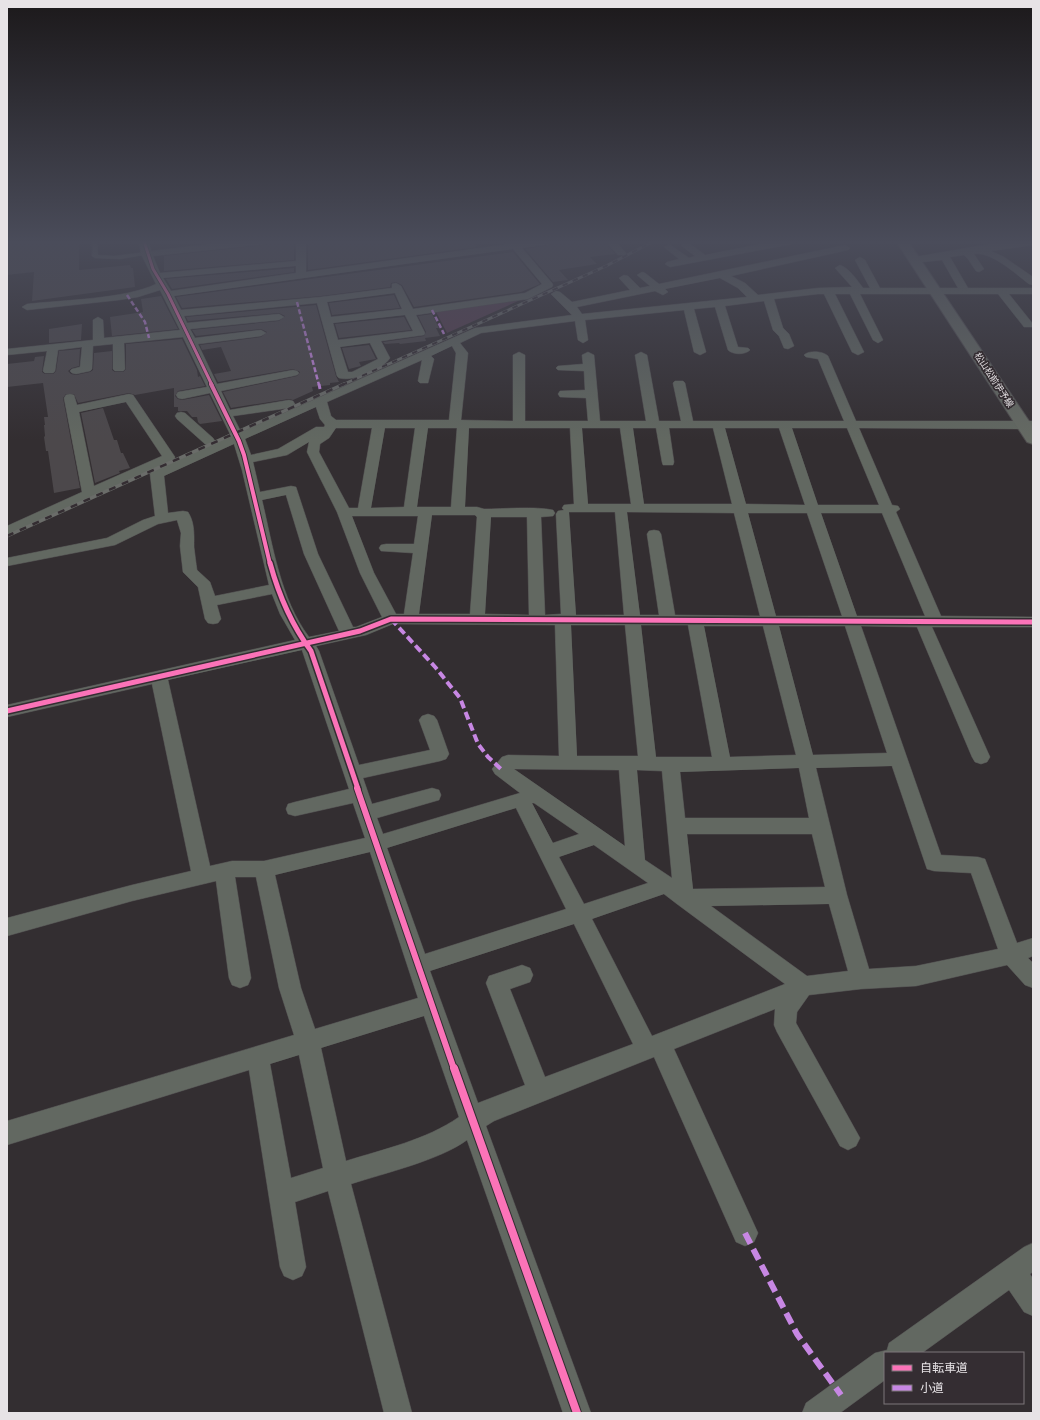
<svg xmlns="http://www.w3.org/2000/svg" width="1040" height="1420" viewBox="0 0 1040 1420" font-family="Lato,'Noto Sans JP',sans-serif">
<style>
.green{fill:#563e50}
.building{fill:#4c484b}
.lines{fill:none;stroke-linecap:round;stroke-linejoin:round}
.lane-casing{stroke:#4f4c4e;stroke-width:1}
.street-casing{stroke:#4f4c4e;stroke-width:1}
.secondary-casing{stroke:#4f4c4e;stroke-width:2}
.lane{fill:#626861;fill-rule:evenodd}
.street{fill:#626861;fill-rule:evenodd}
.secondary{fill:#656a63;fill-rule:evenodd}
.rail-far1-casing{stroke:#6a6c69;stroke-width:3}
.rail-casing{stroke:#6a6c69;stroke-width:3.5}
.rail-far1{stroke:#342d32;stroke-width:2;stroke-dasharray:5.5;stroke-linecap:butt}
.rail{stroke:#342d32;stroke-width:2.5;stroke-dasharray:7;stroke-linecap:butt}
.quiet-far3{stroke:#c787e3;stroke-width:2.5;stroke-dasharray:5 2.5;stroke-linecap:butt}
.quiet-far2{stroke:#c787e3;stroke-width:3;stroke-dasharray:6 3;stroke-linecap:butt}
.quiet-far1{stroke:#c787e3;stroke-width:4;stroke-dasharray:8 4;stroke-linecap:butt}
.quiet{stroke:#c787e3;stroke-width:6;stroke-dasharray:12 6;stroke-linecap:butt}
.cycleway-far4-casing{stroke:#342d32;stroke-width:4.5}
.cycleway-far3-casing{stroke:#342d32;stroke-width:6}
.cycleway-far2-casing{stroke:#342d32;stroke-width:8}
.cycleway-far1-casing{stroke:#342d32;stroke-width:8}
.cycleway-casing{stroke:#342d32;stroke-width:10}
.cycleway-far4{stroke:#fb73b8;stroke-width:3}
.cycleway-far3{stroke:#fb73b8;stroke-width:4}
.cycleway-far2{stroke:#fb73b8;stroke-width:5}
.cycleway-far1{stroke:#fb73b8;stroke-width:6}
.cycleway{stroke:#fb73b8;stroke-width:8}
.labels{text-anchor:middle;stroke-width:3.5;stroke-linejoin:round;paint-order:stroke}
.far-street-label{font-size:9px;fill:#e7e3e6;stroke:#342d32}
</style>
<rect width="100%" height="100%" fill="#332e31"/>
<!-- green -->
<path class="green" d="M527,297L447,333L435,310Z"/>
<!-- building -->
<path class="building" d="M7,241H79V270L130,265L131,268H133L135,287L32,301L34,272L7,275Z
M271,241H294V260L164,271V256L266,245Z
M332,241H422V244L442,241H473L477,247L308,270V244Z
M555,241H573L574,244L604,241L615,254L590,257L597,264L559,270L568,280L553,282L525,249L550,245Z
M513,252L540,284L521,292L414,307L402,285L396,282L391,283L390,287L321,296L182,308L176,297Z
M294,268V272L172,289L166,279Z
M394,295L400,308L332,315L329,303Z
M161,296L178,329L112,336L110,317L143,312L141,299Z
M316,305L336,376L339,382L330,383V385L312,387L313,391L293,400L289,399L231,408L223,392L297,376L300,372L293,369L218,382L214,374L231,371L221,347L202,350L200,345L261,337L267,332L261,329L196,336L192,330L279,321L285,316L279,313L188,321L186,317Z
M432,314L439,328H436L440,336L425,338L426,341L400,344L399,343L385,344L383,342L424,336L426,332L418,316Z
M404,317L411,330L339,338L335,324Z
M82,324L81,340L49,343V329Z
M182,339L197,370L198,377L200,376L205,386L178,391L175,396L178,399L182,400L209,395L222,421L200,424L198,422L197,417H192L187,411H178V407H174V388L135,395L129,393L78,403L74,394H66L63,398L80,488L54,493L48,451H46L44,437L45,436L44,425H45L44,417H48L43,383L7,387V364L34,361L35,357L44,356L42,372L45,374H53L56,371L59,351L80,349L79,366L72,368L68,371L71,374L76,375L90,372L93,370L94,353L112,351V370L115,372H123L126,369V344Z
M369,345L376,359L359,362L361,366L349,369L342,348Z
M103,408L114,440H117L121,453H123L130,468L119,471L120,473L95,483L81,413Z"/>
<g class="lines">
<defs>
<path id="lane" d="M93,241H97L98,255L114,256L146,252L149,254L120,259L95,258L92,256Z"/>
<path id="street" d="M139,241H149L151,251L236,241H270L266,244L153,256L160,273L296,261V241H306V272L509,244L507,241L517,243L554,241L550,244L522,248L552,283L553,285L552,287L528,299L416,315L425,333L424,335L381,341L390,358C382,370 353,382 339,378L337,376L317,303L184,316L187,323L279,314L284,317L279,320L190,329L195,338L261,330L266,333L261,336L198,344L217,384L293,370L297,371L299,373L297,375L293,376L221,391L230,410L289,400L293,401L295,404L293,407L289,408L233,416L241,432L475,328L572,315L551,294L556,291L560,292L572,302L630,290L619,278L624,275L628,276L640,288L650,286L637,275L642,272L645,273L659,284L845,245L850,248L848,250L731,276L745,283L758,295L818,288L852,287L835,268L840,265C849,268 857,280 863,288H870L855,260L860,257L865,260L880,288H958L942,260L914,263L909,260L914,257C953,251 993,241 1033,241V245L991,251L1004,257L1033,277V285L1029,284C1016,274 991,251 974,254L984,269L979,272L976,271L968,259L964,255L950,257L968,288H1033V294H1009L1033,324L1032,327H1024L998,294H860L883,340L878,343L873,340L850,294H835L864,352L858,355L852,352L824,294H818L774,299L783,328L789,334L794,346L788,349L784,348L779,336L773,330L764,301L725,306L738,347L748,348L750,350C745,355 733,355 728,350L715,307L694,309L706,352L700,355L694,352L684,310L585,320L588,340L583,343L578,340L575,321L481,333L460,343L468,353L461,420L513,421V355L519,352L525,355V421H588L586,398L560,397L558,394L560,391L585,390L584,371L558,370L556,368L558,366L583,364L582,355L588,352L594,355L600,421H646L635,355L641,352L647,355L659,421H681L673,383L675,381H683L685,383L693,421H844L818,359L806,357L804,355C809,350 823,351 828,356L856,421H1033V429L859,428L892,505L898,506L900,509L896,512L941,616L1033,617V627H932L990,757L987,762L981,764L975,762L972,757L917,627L861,626L941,855L978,857L985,859L1017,943L1033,938V956L1028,958L1033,963V988L1025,985L1007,965L916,986L861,989L809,995L797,1012L796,1023L860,1138L856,1146L848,1150L840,1146L777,1032L774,1025L775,1009L674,1049L758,1233L754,1242L745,1246L736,1242L654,1057L494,1121L486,1126L591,1413H563L467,1140C440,1160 385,1173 351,1184L412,1413H384L328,1191L295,1202L306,1267L302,1276L293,1280L284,1276L280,1267L249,1070L7,1145V1121L294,1035L279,988L256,877H235L251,978L248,985L240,988L232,985L229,978L216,881L132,901L7,936V918L132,885L191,871L152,684L7,717V705L295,640L280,614L272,594L217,605L221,619L218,623L213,624L208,623L205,619L198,587L183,572L180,546L181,533L177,520L158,524L115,545L7,566V558L107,538L143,520L155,516L150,474L152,471L231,436L210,393L182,399L178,398L176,395L178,392L207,387L183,337L124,343L125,369L123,371H115L113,369V344L93,346L92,369L90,371L76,374L72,373L70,371L72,369L80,367L82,347L58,350L55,371L53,373H45L43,371L47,351L7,355V349L93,340V320L98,317L103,320L104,338L180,330L160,290L138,297L119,300L27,310L22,307L27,304C63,300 125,299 156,284L141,254ZM513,249L542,284L525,293L413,309L401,286L396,283L392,284V288L321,297L181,310L174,296ZM296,266V273L171,291L163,278ZM720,278L738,288L747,297L582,314L577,307L655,291L663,295L668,292L665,289ZM395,293L402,309L331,317L327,302ZM405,315L413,331L338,340L333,323ZM370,343L378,359L352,372H348L340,347ZM452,346L456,353L449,420H336L331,416L327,402L422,360L418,381L420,383H428L434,359L431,356ZM316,407L320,419L325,425L324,427H316L278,449L251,455L245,439ZM336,428H372L358,508H349L319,452L320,444L329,438ZM385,428H415L404,507L371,508ZM428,428H457L451,507H417ZM469,428H570L574,504L564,505L562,508L564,510L558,511L556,514L561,614L545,615L541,517L553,516L555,513L553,510C535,506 503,509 484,509L477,507H465ZM582,428H620L631,504H588ZM633,428H656L662,462L663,465H673L674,462L669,428H713L732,504H644ZM725,428H779L805,505L746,504ZM792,428H847L879,505H818ZM309,442L307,452L337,512L360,573L382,617L356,627H353L318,554L296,487L291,486L260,492L253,462L287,455ZM234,444L242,470L269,585L215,596L210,582L197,570C196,563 195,555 194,547C194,535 195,523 188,512L183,511L168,513L164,476ZM286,495L304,554L339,631L309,637C280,598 273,546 262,500ZM569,512H615L624,615H576ZM627,512L734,513L760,616L675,615L661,534L659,531L654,530L649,531L647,534L659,615H640ZM748,513H807L842,616H776ZM821,513H882L925,616H857ZM432,515H475L477,517L470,614H419ZM352,516H418L414,544H386L381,545L379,548L381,551L413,553L404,614H396L374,573ZM491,517H527L529,615L485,614ZM393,624L555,625L559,756L508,755L502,757L492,769L495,774L520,793L383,834L377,818L439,800L441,795L439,790L432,788L372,804L363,778L440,761L446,759L449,754L437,720L434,716L428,714L422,716L419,720L430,750L359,765L319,651L316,646L366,635ZM571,625H625L638,756H577ZM641,625H688L712,757H656ZM704,626H763L796,755L730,757ZM779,626H845L887,753L813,755ZM302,650L349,789L295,802L288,804L286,809L288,814L295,816L353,803L365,838L264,861H232L210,866L168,680ZM892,766L927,869L934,871L971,873L998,949L916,966L869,969L847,895L816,768ZM799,768L809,818H685L680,772ZM514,769L619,770L625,846ZM637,770L662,771L672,878L645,860ZM532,803H534L579,834L553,843ZM516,808L566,909L425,954L387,848ZM687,834H812L825,887L693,889ZM594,845L648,883L584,904L559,857ZM370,852L418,998L315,1029L301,988L275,875ZM664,894L677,904L785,984L652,1036L592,919ZM829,904L848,971L807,976L711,906ZM574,924L633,1044L545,1077L510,989L530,982L533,975L530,968L522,965L489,976L486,983L525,1085L478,1103L430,971ZM424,1016L459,1117C426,1140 384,1149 346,1161L321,1048ZM299,1055L323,1168L291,1178L270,1064Z
M605,241H615L626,253L624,255H618Z
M775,241H796L792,244L670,267L665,264L667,262L679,259L664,247L669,244L689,258L695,256L683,247L681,245L683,243H689L705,255Z
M70,394L74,395L77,405L129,394L133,395L175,457L174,460L7,535V526L82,492L64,398L66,395ZM126,402L162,456L94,486L79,412Z
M181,412L185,413L213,438L215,441L213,444H205L177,419L175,416L177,413Z
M1033,1243V1272L1030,1274L1033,1279V1316L1024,1312L1009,1290L922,1353H885V1380L840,1413H802L806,1403L875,1353L887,1350L889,1343L1024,1247Z"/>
<path id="secondary" d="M896,241H908L1033,427V444L1027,442L1025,439Z"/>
</defs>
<!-- lane casing -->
<use href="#lane" class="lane-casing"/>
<!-- street casing -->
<use href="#street" class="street-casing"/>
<!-- secondary casing -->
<use href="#secondary" class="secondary-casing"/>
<!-- lane -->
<use href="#lane" class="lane"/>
<!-- street -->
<use href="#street" class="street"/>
<!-- secondary -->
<use href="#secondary" class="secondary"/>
<defs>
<path id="rail-far1" d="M342,385L606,266L654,241"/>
<path id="rail" d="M7,536L344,384"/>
</defs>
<!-- rail-far1 casing -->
<use href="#rail-far1" class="rail-far1-casing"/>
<!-- rail casing -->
<use href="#rail" class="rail-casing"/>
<!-- rail-far1 -->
<use href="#rail-far1" class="rail-far1"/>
<!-- rail -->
<use href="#rail" class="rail"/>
<!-- quiet-far3 -->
<path class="quiet-far3" d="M127,295L145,322L149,338
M297,302L319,385
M432,310L444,334"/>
<!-- quiet-far2 -->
<path class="quiet-far2" d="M319,384L320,389"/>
<!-- quiet-far1 -->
<path class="quiet-far1" d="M391,619L436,668L460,698L478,744L488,757L501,769"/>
<!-- quiet -->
<path class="quiet" d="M745,1233L797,1334L841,1395"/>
<defs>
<path id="cycleway-far4" d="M144,241L153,269L168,294L212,385"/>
<path id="cycleway-far3" d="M211,384L239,441L244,455L270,564"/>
<path id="cycleway-far2" d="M270,563C279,596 291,624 311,651L358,789
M7,711L360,631L391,619L1033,622"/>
<path id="cycleway-far1" d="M357,788L454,1069"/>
<path id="cycleway" d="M454,1068L577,1413"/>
</defs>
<!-- cycleway-far4 casing -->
<use href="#cycleway-far4" class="cycleway-far4-casing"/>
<!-- cycleway-far3 casing -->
<use href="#cycleway-far3" class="cycleway-far3-casing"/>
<!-- cycleway-far2 casing -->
<use href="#cycleway-far2" class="cycleway-far2-casing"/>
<!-- cycleway-far1 casing -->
<use href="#cycleway-far1" class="cycleway-far1-casing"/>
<!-- cycleway casing -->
<use href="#cycleway" class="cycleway-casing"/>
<!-- cycleway-far4 -->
<use href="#cycleway-far4" class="cycleway-far4"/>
<!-- cycleway-far3 -->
<use href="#cycleway-far3" class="cycleway-far3"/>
<!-- cycleway-far2 -->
<use href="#cycleway-far2" class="cycleway-far2"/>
<!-- cycleway-far1 -->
<use href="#cycleway-far1" class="cycleway-far1"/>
<!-- cycleway -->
<use href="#cycleway" class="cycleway"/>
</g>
<!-- sky -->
<linearGradient id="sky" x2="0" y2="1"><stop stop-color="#1c191b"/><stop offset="0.55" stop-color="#4a4c5a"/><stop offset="1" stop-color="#4a4c5a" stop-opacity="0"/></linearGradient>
<rect width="1040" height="440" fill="url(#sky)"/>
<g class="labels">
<!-- far-street labels -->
<g class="far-street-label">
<text transform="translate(994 380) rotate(57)" y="3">松山松前伊予線</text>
</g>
</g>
<!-- border -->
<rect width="1040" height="1420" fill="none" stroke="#e7e3e6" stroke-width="16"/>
<!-- legend -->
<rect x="884" y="1352" width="140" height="52" fill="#342d32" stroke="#7c767a"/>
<rect x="892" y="1365" width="20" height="6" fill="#fb73b8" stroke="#7c767a"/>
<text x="920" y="1372" font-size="12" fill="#e7e3e6">自転車道</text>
<rect x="892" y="1385" width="20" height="6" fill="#c787e3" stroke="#7c767a"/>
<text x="920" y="1392" font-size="12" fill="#e7e3e6">小道</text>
</svg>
